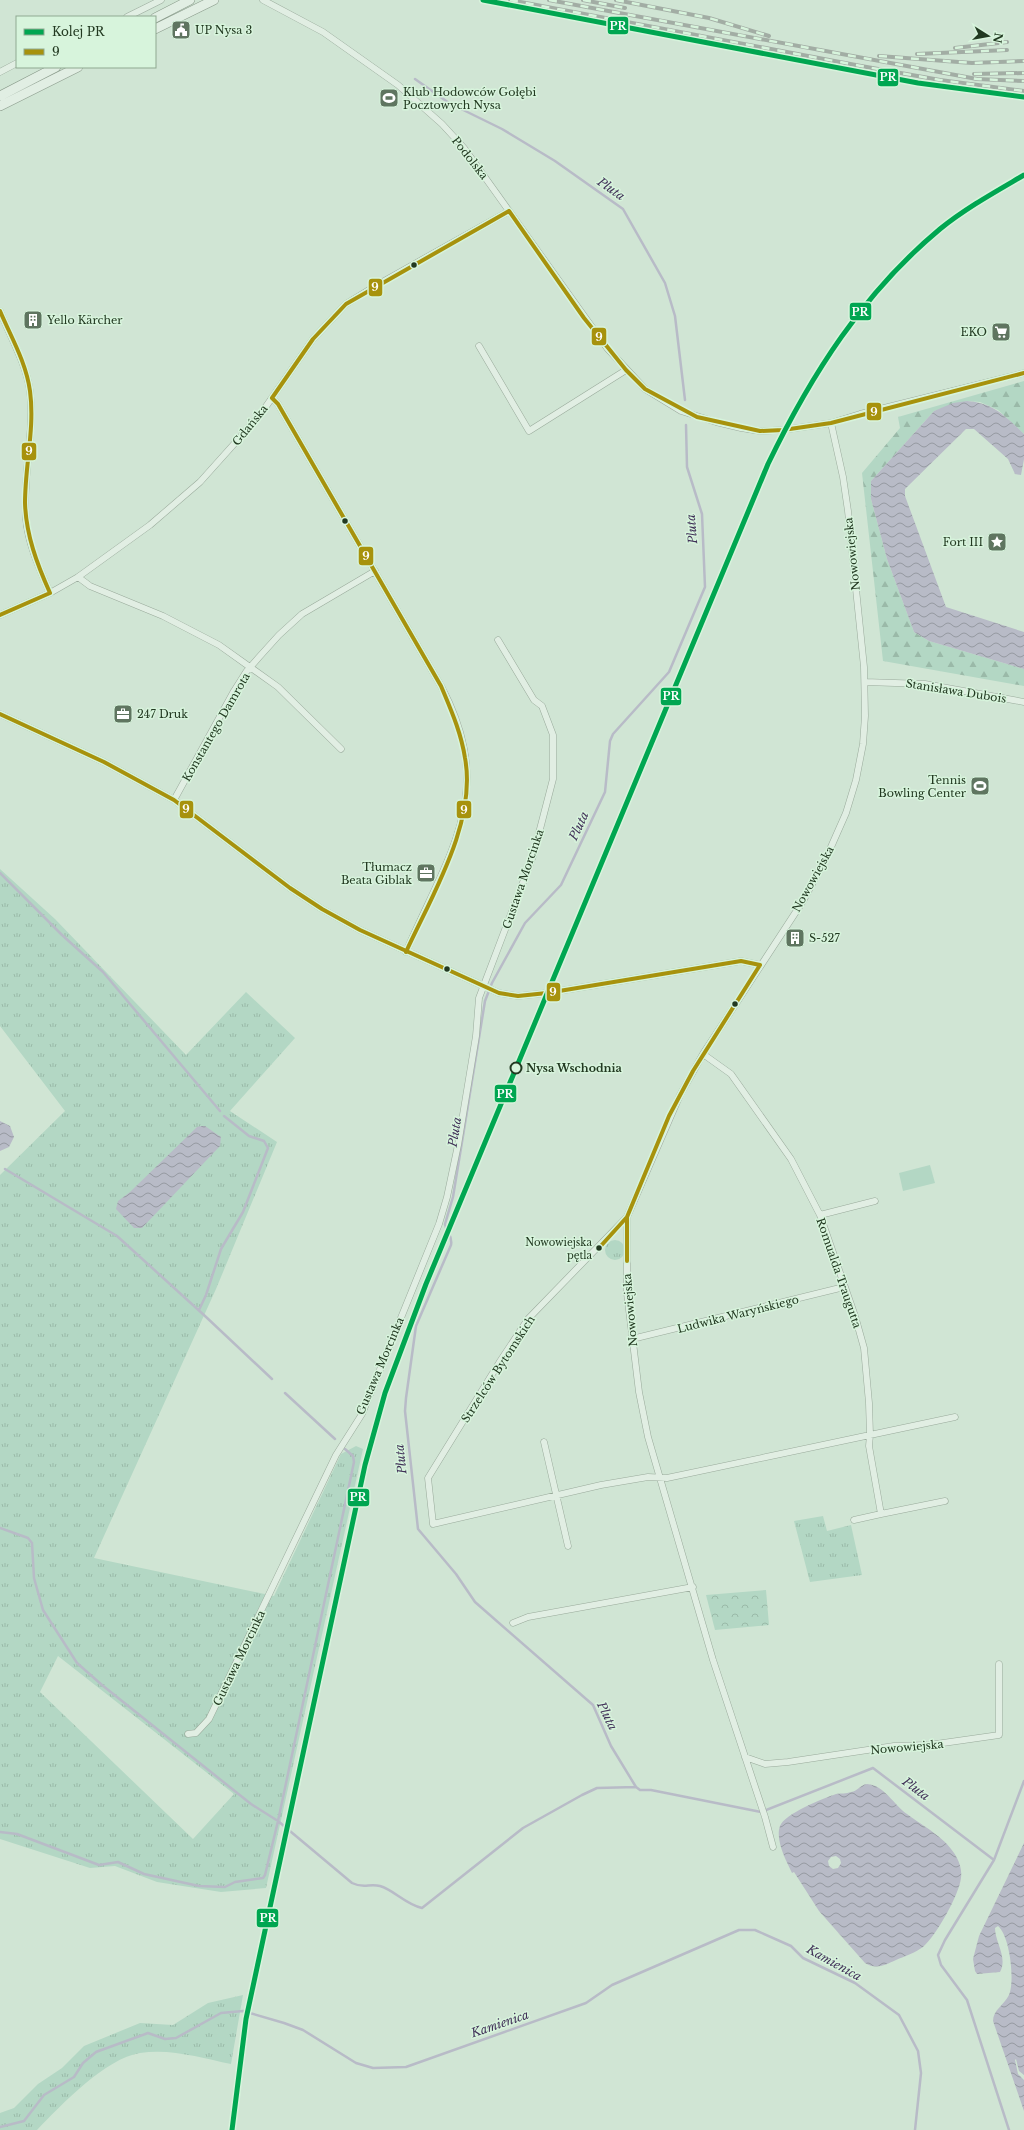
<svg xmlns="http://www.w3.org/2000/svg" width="1024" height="2130" viewBox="0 0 1024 2130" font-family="'Libre Baskerville',serif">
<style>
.grass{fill:url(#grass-tufts);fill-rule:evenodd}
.forest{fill:url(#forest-firs)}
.park{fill:url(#park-crowns)}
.pitch{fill:#b3d7c4}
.water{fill:url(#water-waves);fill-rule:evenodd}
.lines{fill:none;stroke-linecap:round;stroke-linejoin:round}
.stream{stroke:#b8bbc7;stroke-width:2.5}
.street-casing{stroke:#99aa9b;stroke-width:7}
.secondary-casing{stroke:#899a8a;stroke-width:10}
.street{stroke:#e1eee3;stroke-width:6}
.secondary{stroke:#e1eee3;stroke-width:9}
.rail-casing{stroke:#a2ada4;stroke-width:4}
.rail{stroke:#d7f4dc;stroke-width:2.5;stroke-dasharray:8;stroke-linecap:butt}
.bus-1-casing{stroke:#d7f4dc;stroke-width:7}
.bus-1{stroke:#a7920d;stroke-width:4}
.rail-1-casing{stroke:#d7f4dc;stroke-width:8}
.rail-1{stroke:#00a651;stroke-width:5}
.bus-dot{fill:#223921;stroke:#d7f4dc;stroke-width:1.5}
.stop-dot{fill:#d7f4dc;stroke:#223921;stroke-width:2}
.labels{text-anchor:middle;stroke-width:3;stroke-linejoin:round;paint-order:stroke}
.bus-label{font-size:10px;fill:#223921;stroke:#d7f4dc;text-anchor:end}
.poi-label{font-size:11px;fill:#223921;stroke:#d7f4dc;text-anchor:start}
.street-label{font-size:11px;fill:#223921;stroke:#d7f4dc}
.stop-label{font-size:11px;font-weight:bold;fill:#223921;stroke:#d7f4dc;text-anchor:start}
.water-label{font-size:12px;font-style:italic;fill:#413158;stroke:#d7f4dc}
.line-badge{stroke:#d7f4dc;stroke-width:1.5}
.badge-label{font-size:11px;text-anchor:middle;font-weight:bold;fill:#fff}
</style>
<defs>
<pattern id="grass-tufts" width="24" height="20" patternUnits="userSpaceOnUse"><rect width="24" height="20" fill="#b3d7c4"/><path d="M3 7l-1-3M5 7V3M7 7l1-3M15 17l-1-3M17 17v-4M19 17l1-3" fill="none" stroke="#9ab9a8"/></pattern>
<pattern id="forest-firs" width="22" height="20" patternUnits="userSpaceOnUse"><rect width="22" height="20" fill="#b3d7c4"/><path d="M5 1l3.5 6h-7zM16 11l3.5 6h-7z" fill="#9ab9a8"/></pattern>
<pattern id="park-crowns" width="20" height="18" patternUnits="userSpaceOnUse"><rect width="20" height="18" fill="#b3d7c4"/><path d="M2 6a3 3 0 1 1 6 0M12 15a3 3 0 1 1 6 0" fill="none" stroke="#9ab9a8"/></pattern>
<pattern id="water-waves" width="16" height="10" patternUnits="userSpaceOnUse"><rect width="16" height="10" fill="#b8bbc7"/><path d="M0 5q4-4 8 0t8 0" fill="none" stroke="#9599a1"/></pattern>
</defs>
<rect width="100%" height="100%" fill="#d0e5d4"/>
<!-- grass -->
<path class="grass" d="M0,869L55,919L186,1055L246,992L295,1038L230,1111L277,1142L216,1289L94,1558L274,1596L341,1454L356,1446L363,1449L266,1888L221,1892L157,1882L115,1866L90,1868L0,1839V1175L65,1111L0,1026ZM58,1656L234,1794L193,1839L40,1692Z
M605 1250a10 10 0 1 1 20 0a10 10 0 1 1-20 0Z
M823,1516L827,1531L851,1525L862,1575L810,1582L794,1521Z
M243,1995L231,2064C202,2058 170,2048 140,2053C106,2058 61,2105 37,2130H0V2113L14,2108L38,2084L62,2068L84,2046L140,2023L173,2025L208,2003Z"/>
<!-- forest -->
<path class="forest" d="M1024,381V434L998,410L980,402L967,401L934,411L871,481V499L887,559L914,632L929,641L1024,669V686L883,661L862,473L900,428L898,417Z"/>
<!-- park -->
<path class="park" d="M766,1590L769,1625L715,1630L706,1595Z"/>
<!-- pitch -->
<path class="pitch" d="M930,1165L935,1183L903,1191L899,1173Z"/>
<!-- water -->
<path class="water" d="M967,401C994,403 1005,416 1024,434V459L1021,475L1015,474L1008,459L974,429H966L905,489V496L946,607L1024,632V669L929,641L914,632L887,559L871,499V481L934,411L953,403Z
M0,1121L10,1126L14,1137L9,1147L0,1151Z
M201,1126H205L221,1137L220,1146L142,1228H134L116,1209L118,1201L130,1192L197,1127Z
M867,1784C884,1785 894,1805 907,1814C924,1827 947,1838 957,1858C960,1864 962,1871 961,1878C959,1895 936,1936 923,1947C915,1953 905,1956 896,1960C885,1965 876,1970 865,1963L819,1911L794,1872L792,1873C786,1860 775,1840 780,1826C784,1814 824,1798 836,1794C841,1793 846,1794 851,1792C858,1791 860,1785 867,1784ZM836,1856L840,1859L841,1863L838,1868L833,1869L829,1866L828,1861L831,1857Z
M1024,1843V2075L1019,2071L1016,2059L1015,2060L1018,2074L1024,2080V2111L993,2021C993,2010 1004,2005 1009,1995C1015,1981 1010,1936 998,1926L995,1928C995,1942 1008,1958 1000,1972L977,1974L975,1971L973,1959L979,1936Z"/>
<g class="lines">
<!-- stream -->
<path class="stream" d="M415,79L449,103L502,129L555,161L623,209L665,283L675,316L685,400
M686,425L687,467L702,514L705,587L669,672L613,734L610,741L605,792L561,885L525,923L492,983L485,1001L453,1197L445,1224C446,1232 453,1235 451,1245L416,1326L406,1398L405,1411L418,1529L456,1574L475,1602L593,1705L611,1746L636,1787L640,1790H651L761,1812L873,1768L994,1860L945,1940L938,1955L941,1965L967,2000L1009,2130
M0,873L62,935L103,972L220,1111
M5,1169L117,1236L205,1316L272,1379
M199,1310L206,1295L221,1249L243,1212L268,1148L264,1141L249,1136L224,1116
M285,1393L335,1439
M0,1528L28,1538L32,1543L34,1578L43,1610L77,1663L102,1685L251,1804L278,1821L352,1883C364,1889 369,1883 380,1886C394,1890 405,1904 422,1908L523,1828L582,1795L597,1788L636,1787
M0,1832L17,1834L99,1865L118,1862L144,1874L199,1886L225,1887L235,1882L263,1878L265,1875L278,1821L354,1462L353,1456L345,1449
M994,1860L1024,1781
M0,2127L24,2121L44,2095L74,2077L83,2063L96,2052L148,2033L165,2039L176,2038L221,2013L243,2011L284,2023L303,2030L356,2063L373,2068L406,2067L586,2003L612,1985L739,1930H755L791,1946L803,1958L855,1983L899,2015L918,2051L921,2073L915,2130"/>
<defs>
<path id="street" d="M263,0L323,32L398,85L442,124L464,148L607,348L645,389L681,411L716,422L741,428L760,431L783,430L831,423L860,414L1024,373
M127,17L161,0
M0,72L17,63
M0,311C10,336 26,363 30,391C35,433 22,476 26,519C28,544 40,570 50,593
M479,346L529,431L626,370
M272,398L278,404L441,686C498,794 449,852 406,952
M78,577L90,586L163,616L219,645L278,687L341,749
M0,615L50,593L78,577L150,525L200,482L260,415L313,339L346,304L377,285L509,211
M865,682L925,684L1024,702
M0,714L104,762L174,800L290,888L322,909L360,930L499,993L518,996L547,993L741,961L760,965
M174,800L234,691L246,672L260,656L279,635L302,614L375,571
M820,1215L875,1201
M627,1217L528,1319L499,1363L428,1478L433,1524L601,1485L648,1477L667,1478L870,1435L869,1403L864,1348L855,1316L820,1215L791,1159L731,1074L703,1054
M632,1339L844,1287
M544,1442L568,1546
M945,1501L881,1514L869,1446L870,1435L955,1417
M854,1520L881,1514
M513,1623L528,1617L693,1587
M188,1734L196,1733L209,1719L336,1455L362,1414L439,1224L447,1197L458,1145L476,1036L479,998L533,856L553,779V735L542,706L534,700L498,640
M745,1757L765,1764L788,1762L894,1746L929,1745L999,1735V1664
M773,1847L765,1817L713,1660L648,1437L639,1392L627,1293V1217L680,1095L703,1054L803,901L827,856L846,813L856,780L863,744L865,716L864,667L848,511L843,477L831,423"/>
<path id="secondary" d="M155,18L190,0
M155,29L214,0
M0,96L56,67
M0,106L78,67"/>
</defs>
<!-- street casing -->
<use href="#street" class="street-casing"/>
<!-- secondary casing -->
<use href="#secondary" class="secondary-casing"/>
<!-- street -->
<use href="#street" class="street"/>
<!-- secondary -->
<use href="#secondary" class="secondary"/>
<defs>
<path id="rail" d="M510,0L861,66L940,80L1024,91
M549,0L977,79L1024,81
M583,0L625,8
M616,0L709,18L769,36
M955,48L1007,42
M917,54L1007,50
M879,56L972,63L1024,61
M974,74L1024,73"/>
</defs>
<!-- rail casing -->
<use href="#rail" class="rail-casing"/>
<!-- rail -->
<use href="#rail" class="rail"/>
<defs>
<path id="bus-1" d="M509,211L584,318L626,370L645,389L697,417L760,431L783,430L831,423L1024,373
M0,311C11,337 26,362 30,391C35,428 25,465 25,503C26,535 37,564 50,593
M272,398L278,404L441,686C451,710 461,732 465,758C477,822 432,895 406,952
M272,398L313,339L346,304L509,211
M0,615L50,593
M0,714L104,762L174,800L290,888L322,909L360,930L499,993L518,996L547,993L741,961L760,965
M599,1248L627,1217
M627,1261V1217L669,1116L693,1071L760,965"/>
</defs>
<!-- bus-1 casing -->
<use href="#bus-1" class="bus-1-casing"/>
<!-- bus-1 -->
<use href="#bus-1" class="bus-1"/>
<defs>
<path id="rail-1" d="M483,0L918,83L1024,97
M232,2130L246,2019L365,1465L385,1393L426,1284L768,464C811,375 863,293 940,229C966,208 995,192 1024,175"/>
</defs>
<!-- rail-1 casing -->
<use href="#rail-1" class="rail-1-casing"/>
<!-- rail-1 -->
<use href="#rail-1" class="rail-1"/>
</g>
<!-- icons -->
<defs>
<symbol id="civic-square" viewBox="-11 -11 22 22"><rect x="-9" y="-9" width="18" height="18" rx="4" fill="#5f7560" stroke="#d7f4dc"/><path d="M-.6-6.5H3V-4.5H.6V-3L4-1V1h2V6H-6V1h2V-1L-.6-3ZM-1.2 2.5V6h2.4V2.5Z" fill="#fff"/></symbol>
<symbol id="stadium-square" viewBox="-11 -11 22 22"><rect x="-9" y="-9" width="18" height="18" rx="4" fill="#5f7560" stroke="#d7f4dc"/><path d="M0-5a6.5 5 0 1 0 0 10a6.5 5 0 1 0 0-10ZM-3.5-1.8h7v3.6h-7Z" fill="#fff"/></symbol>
<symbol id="building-square" viewBox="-11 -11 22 22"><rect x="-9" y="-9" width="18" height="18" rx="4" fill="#5f7560" stroke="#d7f4dc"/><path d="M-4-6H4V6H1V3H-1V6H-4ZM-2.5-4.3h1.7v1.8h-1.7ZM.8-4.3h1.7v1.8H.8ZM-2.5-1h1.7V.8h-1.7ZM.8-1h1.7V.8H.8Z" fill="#fff"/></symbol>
<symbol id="supermarket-square" viewBox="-11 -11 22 22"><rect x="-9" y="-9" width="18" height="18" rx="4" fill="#5f7560" stroke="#d7f4dc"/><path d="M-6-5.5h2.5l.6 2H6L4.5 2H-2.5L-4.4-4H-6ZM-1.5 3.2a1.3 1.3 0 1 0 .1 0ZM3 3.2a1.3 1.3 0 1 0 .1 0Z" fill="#fff"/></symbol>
<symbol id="sight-square" viewBox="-11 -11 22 22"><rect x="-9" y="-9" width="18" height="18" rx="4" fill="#5f7560" stroke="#d7f4dc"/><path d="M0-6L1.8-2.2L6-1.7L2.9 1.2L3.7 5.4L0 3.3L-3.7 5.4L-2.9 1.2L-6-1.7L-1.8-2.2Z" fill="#fff"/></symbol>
<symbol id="office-square" viewBox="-11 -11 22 22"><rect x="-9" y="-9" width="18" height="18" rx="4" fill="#5f7560" stroke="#d7f4dc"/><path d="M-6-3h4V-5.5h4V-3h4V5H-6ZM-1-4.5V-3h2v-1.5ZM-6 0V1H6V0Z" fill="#fff"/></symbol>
</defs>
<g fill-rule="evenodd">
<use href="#civic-square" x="170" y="19" width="22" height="22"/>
<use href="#stadium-square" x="378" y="87" width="22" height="22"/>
<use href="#building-square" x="22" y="309" width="22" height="22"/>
<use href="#supermarket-square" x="990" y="321" width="22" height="22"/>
<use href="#sight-square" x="986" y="531" width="22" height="22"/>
<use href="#office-square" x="112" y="703" width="22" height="22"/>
<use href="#stadium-square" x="969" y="775" width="22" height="22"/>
<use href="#office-square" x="415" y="862" width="22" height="22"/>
<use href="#building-square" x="784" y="927" width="22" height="22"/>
</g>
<!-- markers -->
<g class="bus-dot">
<circle cx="414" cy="265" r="3.5"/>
<circle cx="345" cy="521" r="3.5"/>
<circle cx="447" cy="969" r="3.5"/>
<circle cx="735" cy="1004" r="3.5"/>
<circle cx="599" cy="1248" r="3.5"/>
</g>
<circle class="stop-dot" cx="516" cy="1068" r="5.5"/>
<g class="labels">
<!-- bus labels -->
<g class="bus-label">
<text x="592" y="1246">Nowowiejska<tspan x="592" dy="13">pętla</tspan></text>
</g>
<!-- poi labels -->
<g class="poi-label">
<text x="195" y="34">UP Nysa 3</text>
<text x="403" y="96">Klub Hodowców Gołębi<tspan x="403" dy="13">Pocztowych Nysa</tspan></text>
<text x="47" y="324">Yello Kärcher</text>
<text x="987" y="336" text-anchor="end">EKO</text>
<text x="983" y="546" text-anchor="end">Fort III</text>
<text x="137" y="718">247 Druk</text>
<text x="966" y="784" text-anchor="end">Tennis<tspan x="966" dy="13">Bowling Center</tspan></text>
<text x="412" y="871" text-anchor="end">Tłumacz<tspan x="412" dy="13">Beata Giblak</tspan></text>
<text x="809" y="942">S-527</text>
</g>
<!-- street labels -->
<g class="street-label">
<text transform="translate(470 158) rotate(52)" y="4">Podolska</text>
<text transform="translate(250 425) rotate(-51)" y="4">Gdańska</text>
<text transform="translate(852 554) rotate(-96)" y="4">Nowowiejska</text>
<text transform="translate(956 691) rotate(9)" y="4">Stanisława Dubois</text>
<text transform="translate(216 727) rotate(-60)" y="4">Konstantego Damrota</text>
<text transform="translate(523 879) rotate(-71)" y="4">Gustawa Morcinka</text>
<text transform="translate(813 879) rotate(-61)" y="4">Nowowiejska</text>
<text transform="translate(839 1273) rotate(71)" y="4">Romualda Traugutta</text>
<text transform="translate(630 1310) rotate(-95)" y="4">Nowowiejska</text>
<text transform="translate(738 1314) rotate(-14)" y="4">Ludwika Waryńskiego</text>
<text transform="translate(380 1366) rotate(-67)" y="4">Gustawa Morcinka</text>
<text transform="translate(498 1369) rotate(-57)" y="4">Strzelców Bytomskich</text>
<text transform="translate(239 1658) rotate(-64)" y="4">Gustawa Morcinka</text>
<text transform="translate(907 1747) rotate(-5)" y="4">Nowowiejska</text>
</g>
<!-- stop labels -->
<g class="stop-label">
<text x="526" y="1072">Nysa Wschodnia</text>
</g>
<!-- water labels -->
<g class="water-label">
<text transform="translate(611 189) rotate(35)" y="4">Pluta</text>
<text transform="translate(692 529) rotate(-95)" y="4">Pluta</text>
<text transform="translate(579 826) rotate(-65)" y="4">Pluta</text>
<text transform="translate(455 1132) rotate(-81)" y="4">Pluta</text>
<text transform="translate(401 1459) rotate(-96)" y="4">Pluta</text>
<text transform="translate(607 1716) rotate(64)" y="4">Pluta</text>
<text transform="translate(916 1789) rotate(37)" y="4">Pluta</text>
<text transform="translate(834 1963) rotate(29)" y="4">Kamienica</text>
<text transform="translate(500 2024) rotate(-19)" y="4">Kamienica</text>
</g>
</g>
<g class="line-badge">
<rect x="607" y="16" width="22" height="19" rx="4" fill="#00a651"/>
<rect x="877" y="68" width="22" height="19" rx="4" fill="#00a651"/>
<rect x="368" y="278" width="15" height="19" rx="4" fill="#a7920d"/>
<rect x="849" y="302" width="23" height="19" rx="4" fill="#00a651"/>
<rect x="591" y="327" width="16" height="19" rx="4" fill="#a7920d"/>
<rect x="866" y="402" width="16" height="19" rx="4" fill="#a7920d"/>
<rect x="21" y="442" width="16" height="19" rx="4" fill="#a7920d"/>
<rect x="358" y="546" width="16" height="20" rx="4" fill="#a7920d"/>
<rect x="660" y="687" width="22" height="19" rx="4" fill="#00a651"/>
<rect x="179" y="800" width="15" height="19" rx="4" fill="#a7920d"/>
<rect x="456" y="800" width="16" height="19" rx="4" fill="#a7920d"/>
<rect x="546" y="982" width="15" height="20" rx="4" fill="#a7920d"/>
<rect x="494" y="1084" width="23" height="19" rx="4" fill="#00a651"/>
<rect x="347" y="1488" width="23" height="19" rx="4" fill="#00a651"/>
<rect x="256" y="1908" width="23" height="20" rx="4" fill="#00a651"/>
</g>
<g class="badge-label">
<text x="618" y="30">PR</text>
<text x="888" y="81">PR</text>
<text x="375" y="291">9</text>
<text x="860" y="316">PR</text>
<text x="599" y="341">9</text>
<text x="874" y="416">9</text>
<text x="29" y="455">9</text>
<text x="366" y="560">9</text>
<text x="671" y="700">PR</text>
<text x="186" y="813">9</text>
<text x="464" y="814">9</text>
<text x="553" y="996">9</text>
<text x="505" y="1098">PR</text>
<text x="358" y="1501">PR</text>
<text x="268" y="1922">PR</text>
</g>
<!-- legend -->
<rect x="16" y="16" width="140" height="52" fill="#d7f4dc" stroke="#8fa991"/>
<rect x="24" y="29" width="20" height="6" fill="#00a651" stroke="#8fa991"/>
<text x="52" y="36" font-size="12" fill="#223921">Kolej PR</text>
<rect x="24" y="49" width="20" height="6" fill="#a7920d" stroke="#8fa991"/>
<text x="52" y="56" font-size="12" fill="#223921">9</text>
<!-- north arrow -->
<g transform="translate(988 36) rotate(101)" stroke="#d7f4dc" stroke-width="3" paint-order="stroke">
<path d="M0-3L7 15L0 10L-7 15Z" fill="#223921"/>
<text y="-6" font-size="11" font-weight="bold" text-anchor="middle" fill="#223921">N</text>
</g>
</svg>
